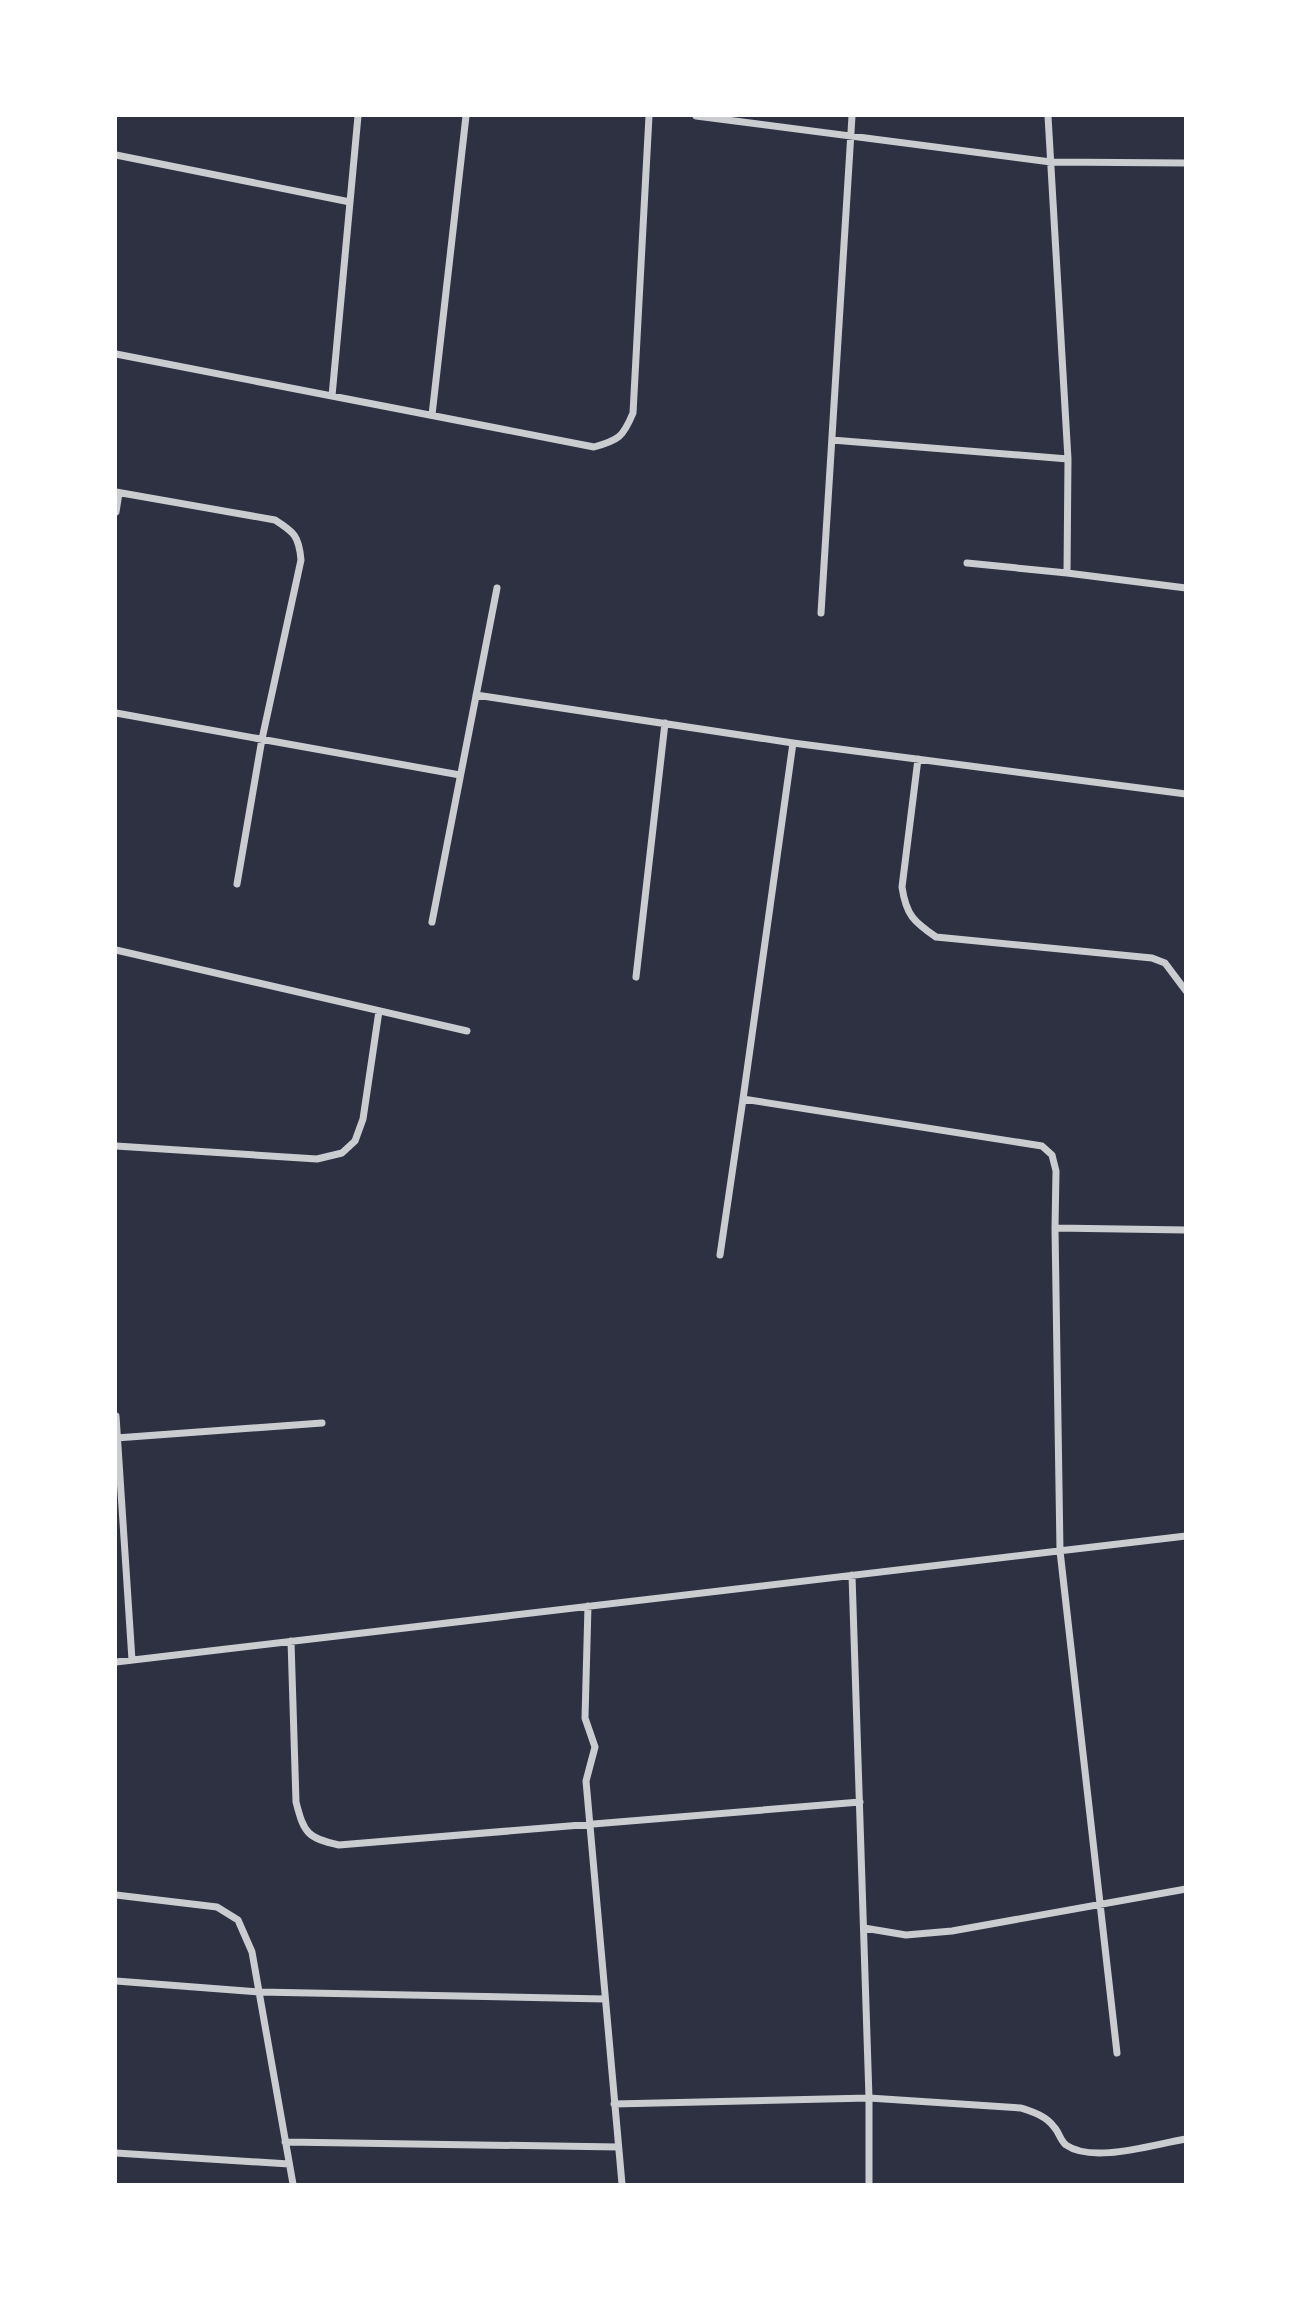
<svg xmlns="http://www.w3.org/2000/svg" width="1301" height="2300" viewBox="0 0 1301 2300" font-family="Ubuntu,sans-serif">
<style>
.lines{fill:none;stroke-linecap:round;stroke-linejoin:round}
.minor{stroke:#caccd0;stroke-width:7}
</style>
<rect width="100%" height="100%" fill="#2d3142"/>
<g class="lines">
<!-- minor -->
<path class="minor" d="M696,116L1051,162L1186,163
M1048,116L1068,459L1067,573L1186,588
M116,155L350,202
M116,354L594,447C619,440 623,437 633,413L649,116
M332,396L358,116
M432,415L466,116
M832,440L1068,459
M116,492L275,520C294,532 299,536 301,560L262,739L237,884
M116,512L119,493
M967,563L1067,573
M821,613L852,116
M476,695L793,743L1186,794
M116,713L460,775
M793,743L743,1099L1042,1146L1052,1155L1056,1171L1055,1228L1186,1230
M918,759L902,887C906,915 914,922 936,937L1152,958L1165,963L1186,991
M432,922L497,588
M116,950L467,1031
M636,977L665,723
M116,1146L317,1159L342,1153L355,1141L363,1119L379,1011
M1055,1228L1060,1551L1117,2053
M720,1255L743,1099
M116,1416L132,1660
M116,1438L322,1423
M852,1575L869,2098V2184
M588,1606L585,1718L595,1747L586,1781L622,2184
M291,1641L296,1802C304,1833 307,1838 339,1845L860,1802
M116,1662L1186,1536
M116,1895L217,1907L238,1920L252,1952L293,2184
M864,1928L906,1935L952,1931L1186,1889
M116,1981L259,1992L605,1999
M614,2104L869,2098L1021,2108C1033,2112 1046,2116 1054,2127C1059,2132 1060,2140 1066,2145C1093,2164 1154,2144 1186,2139
M285,2142L618,2147
M116,2153L289,2164"/>
</g>
<!-- border -->
<rect width="1301" height="2300" fill="none" stroke="#ffffff" stroke-width="234"/>
</svg>
